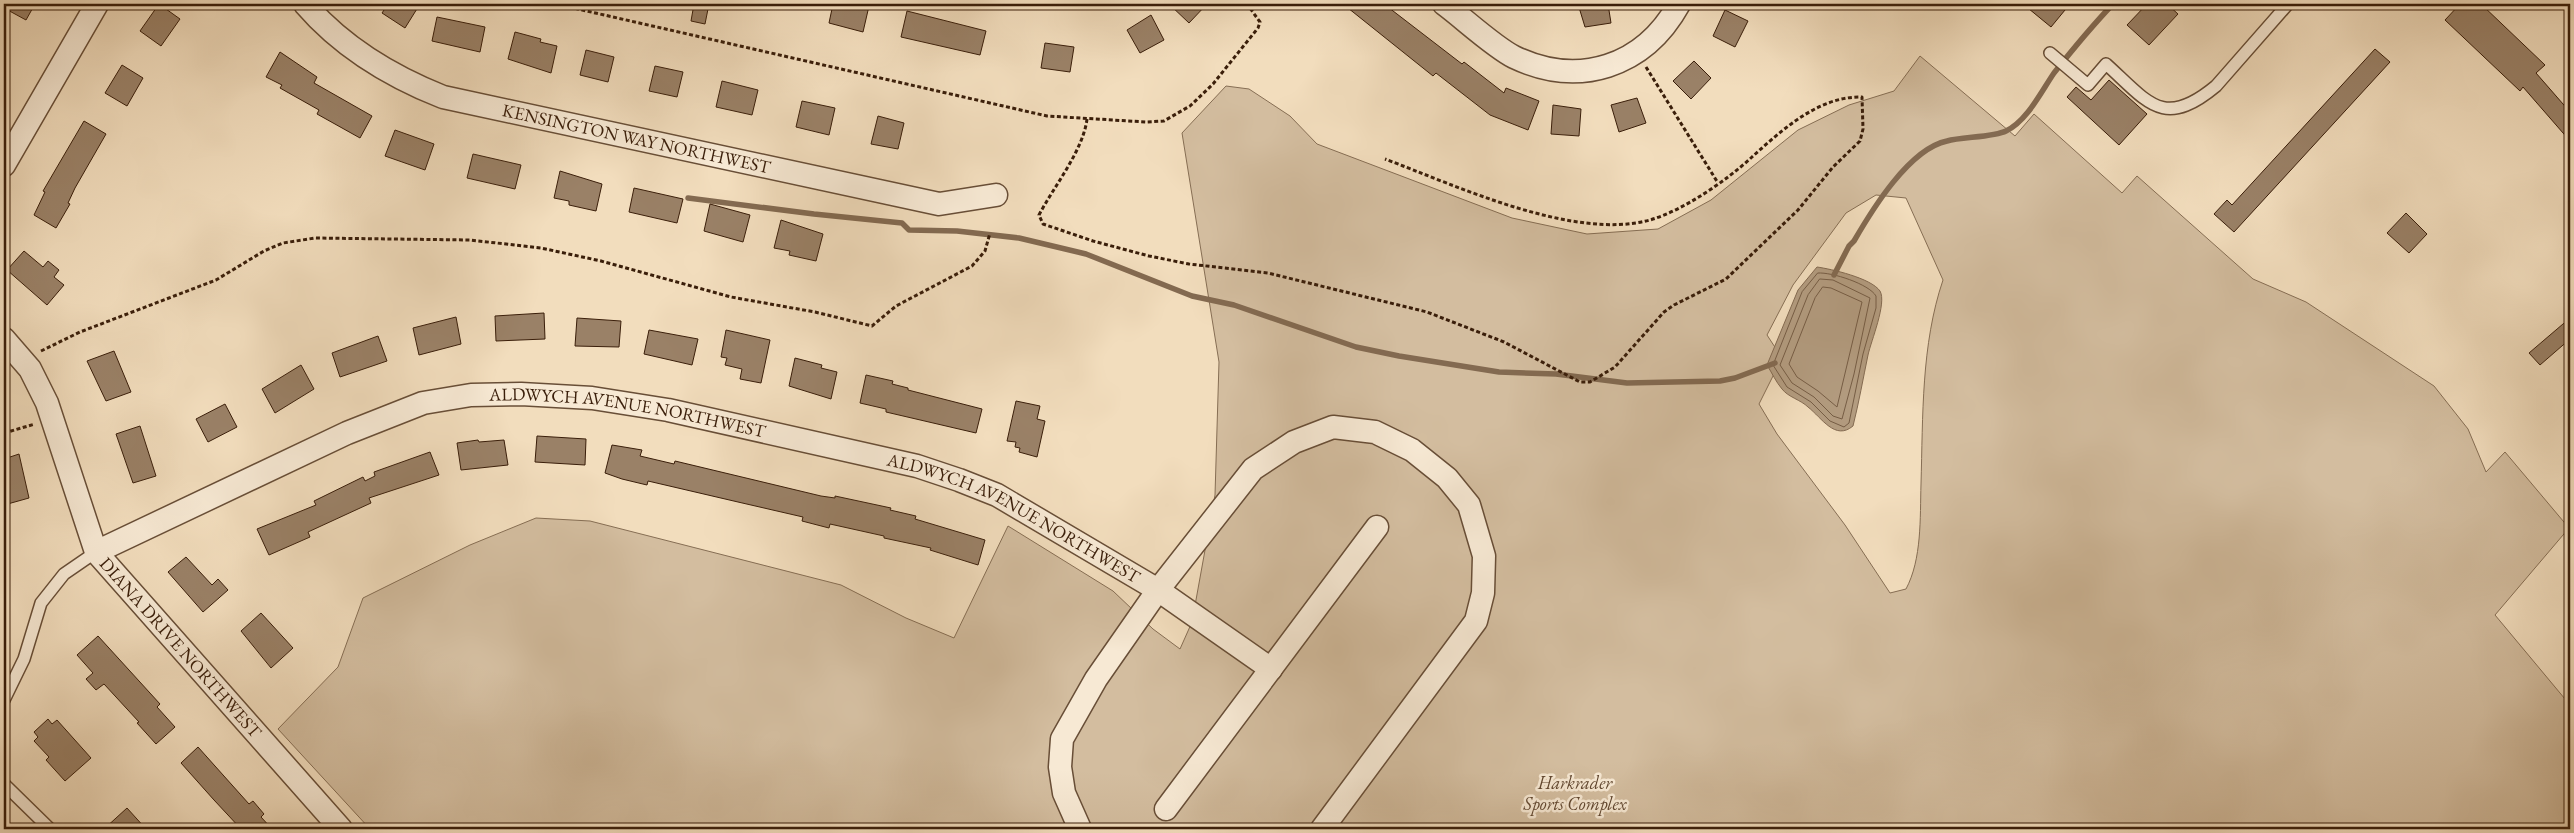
<svg xmlns="http://www.w3.org/2000/svg" width="2574" height="833" viewBox="0 0 2574 833" font-family="'EB Garamond',serif">
<style>
.green{fill:#d3bd9f;stroke:#866e54;fill-rule:evenodd}
.water{fill:#b39c80;stroke:#836a51}
.lines{fill:none;stroke-linecap:round;stroke-linejoin:round}
.shore{stroke:#765d45;stroke-width:1}
.stream{stroke:#836a51;stroke-width:5.5}
.building{fill:#9a8167;stroke:#3a1e0a}
.service-casing{stroke:#684e37;stroke-width:14}
.minor-casing{stroke:#684e37;stroke-width:25}
.path{stroke:#3a1e0a;stroke-width:3;stroke-dasharray:4 2.5;stroke-linecap:butt}
.service{stroke:#f7e9d4;stroke-width:11}
.minor{stroke:#f7e9d4;stroke-width:22}
.labels{text-anchor:middle;stroke-width:5;stroke-linejoin:round;paint-order:stroke}
.street-label{font-size:18px;fill:#3a1e0a;stroke:#f7e9d4}
.park-label{font-size:18px;font-style:italic;fill:#60462f;stroke:#f7e9d4}
</style>
<rect width="100%" height="100%" fill="#f2ddbd"/>
<filter id="stains"><feTurbulence type="fractalNoise" baseFrequency=".004" numOctaves="4"/><feColorMatrix values="0 0 0 0 .2 0 0 0 0 .09 0 0 0 0 .02 0 0 0 .5 -.17"/></filter>
<radialGradient id="worn" r=".72"><stop offset=".6" stop-color="#630" stop-opacity="0"/><stop offset="1" stop-color="#630" stop-opacity=".3"/></radialGradient>
<!-- green -->
<path class="green" d="M1920,56L2015,136L2034,114L2122,193L2137,176L2253,279L2306,302L2434,386L2468,429L2486,472L2505,452L2569,528L2495,615L2570,705V829H370L278,729L338,667L363,598L470,545L536,518L590,521L841,585L906,618L954,638L1008,526L1113,591L1153,629L1180,649L1192,622L1215,495L1219,362L1182,133L1226,86L1249,89L1290,116L1317,144L1512,218L1587,234L1658,229L1711,200L1798,130L1849,105L1894,91ZM1876,195L1906,198L1943,280C1921,345 1923,416 1921,484C1920,518 1922,559 1906,589L1890,593L1845,525L1777,434L1759,404L1782,358L1767,335L1793,285L1846,213Z"/>
<!-- water -->
<path class="water" d="M1817,267C1831,269 1871,278 1880,291C1887,303 1871,341 1868,355C1863,379 1859,402 1853,426C1835,441 1822,418 1808,407C1801,400 1788,397 1782,389C1776,382 1772,373 1767,365L1798,290Z"/>
<g class="lines">
<!-- shore -->
<path class="shore" d="M1818,273C1832,272 1869,284 1876,296V308L1863,354L1849,423L1844,427L1830,421L1811,402L1787,387L1773,365L1802,292Z
M1820,279L1833,280L1870,298L1854,374L1842,419L1833,416L1814,397L1792,383L1780,365L1808,295Z
M1823,287L1831,288L1862,302L1837,407L1818,391L1797,377L1789,364L1815,298Z"/>
<!-- stream -->
<path class="stream" d="M688,198L814,214L902,223L909,230L957,231L1019,238L1086,254L1192,296L1234,305L1356,347L1399,356L1499,372L1556,374L1627,383L1720,381L1735,378L1775,363
M1834,275L1849,246L1854,241C1872,210 1909,149 1947,141C1962,137 1994,137 2006,131C2027,121 2041,92 2054,73C2073,49 2092,26 2113,4"/>
</g>
<!-- building -->
<path class="building" d="M4,4H35L26,20L4,8Z
M159,4L180,19L161,46L140,31Z
M388,4H420L405,28L382,13Z
M694,4H709L705,24L691,21Z
M833,4L869,6L863,32L829,23Z
M1169,4H1207L1189,23Z
M1343,4H1384L1462,64L1464,62L1504,93L1506,88L1539,101L1528,130L1490,115L1436,73L1433,76Z
M1578,4H1608L1611,23L1585,27Z
M2023,4H2070L2051,27Z
M2147,4H2167L2178,14L2149,45L2127,25Z
M2460,4H2481L2545,65L2536,73L2570,112V141L2523,87L2520,91L2445,20Z
M1725,10L1748,21L1735,47L1713,36Z
M907,11L986,31L980,55L901,37Z
M1151,15L1164,40L1140,53L1127,30Z
M437,17L485,27L480,52L432,41Z
M515,32L541,39L540,42L557,46L551,73L508,59Z
M1045,43L1074,47L1070,72L1041,68Z
M2375,49L2390,62L2234,232L2214,214L2227,200L2232,205Z
M586,50L614,57L608,82L580,75Z
M280,52L317,77L314,83L372,116L360,138L317,114L319,110L280,88L282,85L266,77Z
M1694,61L1711,78L1691,99L1673,81Z
M122,65L143,78L127,106L105,93Z
M655,66L683,72L677,97L649,91Z
M2109,80L2147,114L2119,145L2067,97L2076,87L2091,100Z
M722,81L758,90L752,115L716,107Z
M1637,98L1646,123L1619,132L1611,105Z
M802,101L835,108L829,135L796,127Z
M1553,105L1581,109L1579,136L1551,134Z
M878,116L904,123L898,149L871,144Z
M84,121L106,134L75,188L68,203L70,204L56,228L34,215L45,192L43,191Z
M395,130L434,144L425,170L385,156Z
M473,154L521,165L515,189L467,178Z
M560,171L602,184L596,211L569,205V201L554,198Z
M634,188L683,199L677,223L629,212Z
M710,204L750,215L743,242L704,231Z
M2406,213L2427,234L2409,253L2387,233Z
M781,220L823,234L816,261L789,255L790,251L774,248Z
M24,251L43,267L48,261L59,270L54,277L64,285L47,305L7,270Z
M544,313L545,339L496,341L495,316Z
M456,317L461,344L419,355L413,328Z
M577,318L621,321L619,347L575,346Z
M2570,318V339L2540,365L2529,353Z
M649,330L698,339L692,365L644,354Z
M726,330L770,340L761,383L740,379L742,369L725,365L727,358L721,357Z
M378,336L387,361L340,377L332,353Z
M114,351L131,392L106,401L87,361Z
M795,358L822,365L821,368L837,372L831,399L789,386Z
M301,365L314,389L275,413L262,389Z
M866,375L893,381L892,384L908,388V390L982,409L976,433L886,412V409L860,403Z
M1016,401L1040,406L1037,419L1045,421L1037,457L1019,452L1020,448L1015,447L1016,442L1007,441Z
M225,404L237,427L208,442L196,419Z
M140,426L156,476L133,483L116,434Z
M537,436L586,439L585,465L535,462Z
M478,440L479,442L504,440L508,465L461,470L457,443Z
M612,445L642,450L640,456L674,464L675,461L821,496L835,498V496L891,508L890,510L916,516L915,519L985,540L978,565L930,550L931,548L884,538V536L830,524L829,528L802,521L803,517L738,502L648,481L647,485L622,479L605,473Z
M430,452L439,475L369,498L371,503L308,532L310,537L269,555L257,529L316,505L314,501L363,477L365,481L375,476L374,472Z
M19,454L29,498L4,505V459Z
M186,557L212,585L218,579L228,590L203,612L168,572Z
M261,613L293,648L271,668L241,631Z
M98,636L160,704L157,707L175,727L156,744L137,723L139,722L104,684L96,690L86,679L93,673L77,655Z
M48,719L52,724L57,720L91,758L65,781L46,760L49,757L34,741L38,737L34,732Z
M198,747L249,804L253,801L264,814L261,817L272,829H241L214,800L181,763Z
M127,808L146,829H104Z"/>
<g class="lines">
<defs>
<path id="service" d="M2050,53L2088,85L2106,64C2148,102 2163,130 2216,86L2288,4
M4,700L24,659L41,603L64,574L96,552
M4,784L50,829"/>
<g id="minor">
<path id="s1" d="M305,4C342,47 390,76 443,97L939,204L996,195"/>
<path d="M1444,4C1463,18 1494,47 1514,57C1579,88 1644,67 1679,4"/>
<path d="M4,165L97,4"/>
<path id="s2" d="M4,339L30,369L47,403L96,552L341,829"/>
<path id="s3" d="M96,552L347,433L423,403L471,395L521,394L592,398L668,410L917,466L959,480L997,495L1158,590L1271,669"/>
<path d="M1166,809L1377,527"/>
<path d="M1080,829L1064,793L1060,767L1062,739L1096,679L1158,590L1253,469L1294,442L1333,427L1375,432L1412,450L1447,478L1469,505L1484,556L1483,593L1476,621L1322,829"/>
</g>
</defs>
<!-- service casing -->
<use href="#service" class="service-casing"/>
<!-- minor casing -->
<use href="#minor" class="minor-casing"/>
<!-- path -->
<path class="path" d="M556,4L1047,116L1146,122L1164,121L1190,106L1213,84L1258,28L1260,22L1247,4
M1646,67L1718,183
M1087,119C1083,151 1054,186 1039,215L1043,224L1093,241L1149,256L1189,264L1268,273L1427,312L1504,342L1580,382H1590L1615,367L1664,312L1674,305L1726,279L1798,210L1833,167L1860,141L1863,129L1862,97C1819,96 1783,129 1752,157C1726,181 1684,210 1650,220C1574,241 1457,186 1385,159
M41,351L80,332L216,280L264,251L283,243L315,238L470,240L541,248L601,261L731,297L815,312L872,326L896,306L972,266L985,251L990,233
M4,433L35,424"/>
<!-- service -->
<use href="#service" class="service"/>
<!-- minor -->
<use href="#minor" class="minor"/>
</g>
<g class="labels">
<!-- street labels -->
<g class="street-label">
<text dy="6" stroke="none"><textPath href="#s1" startOffset="366">KENSINGTON WAY NORTHWEST</textPath></text>
<text dy="6" stroke="none"><textPath href="#s3" startOffset="566">ALDWYCH AVENUE NORTHWEST</textPath></text>
<text dy="6" stroke="none"><textPath href="#s3" startOffset="971">ALDWYCH AVENUE NORTHWEST</textPath></text>
<text dy="6" stroke="none"><textPath href="#s2" startOffset="362">DIANA DRIVE NORTHWEST</textPath></text>
</g>
<!-- park labels -->
<g class="park-label">
<text x="1575" y="789">Harkrader<tspan x="1575" dy="21">Sports Complex</tspan></text>
</g>
</g>
<!-- margin -->
<rect width="2574" height="833" fill="none" stroke="#f2ddbd" stroke-width="20"/>
<rect x="5" y="5" width="2564" height="823" fill="none" stroke="#3a1e0a" stroke-width="2.5"/>
<rect x="10" y="10" width="2554" height="813" fill="none" stroke="#3a1e0a"/>
<rect width="100%" height="100%" filter="url(#stains)"/>
<rect width="100%" height="100%" fill="url(#worn)"/>
</svg>
